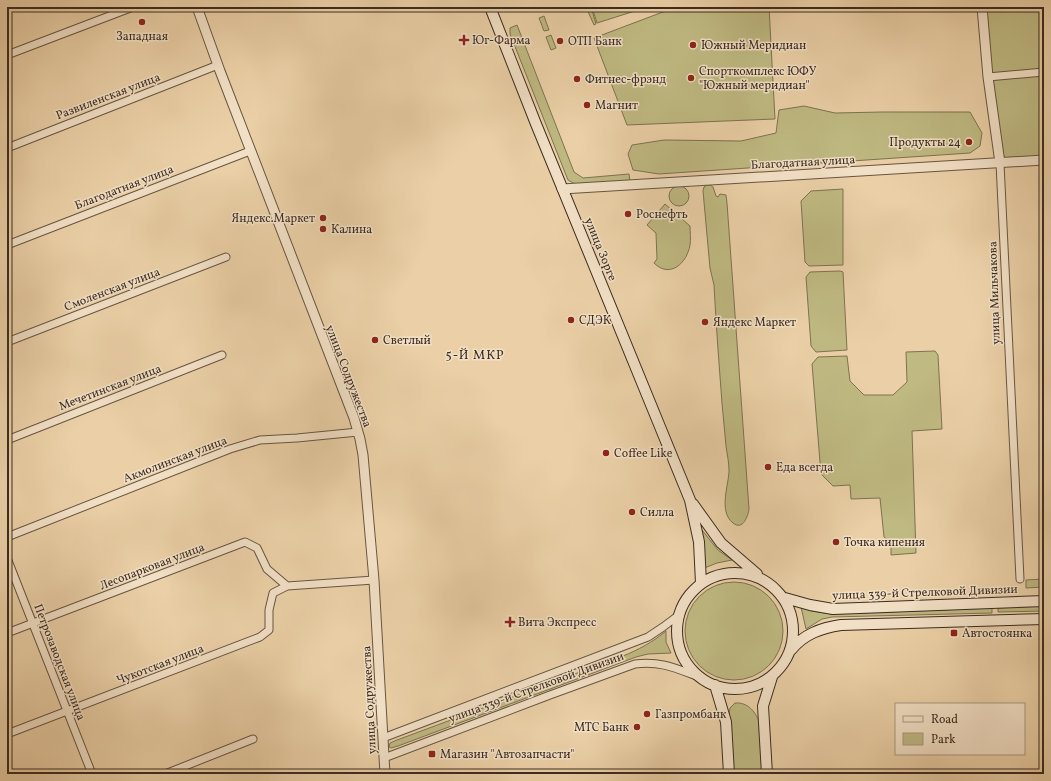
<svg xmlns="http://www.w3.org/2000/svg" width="1051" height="781" viewBox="0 0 1051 781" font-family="Vollkorn,serif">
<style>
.green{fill:#bfb982;stroke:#7e7252}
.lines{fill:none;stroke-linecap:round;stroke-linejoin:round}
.minor-casing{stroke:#685543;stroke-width:9}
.tertiary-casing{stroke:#685543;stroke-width:11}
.secondary-casing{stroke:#3c2c22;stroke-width:12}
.minor{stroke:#f2e0c6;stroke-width:7}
.tertiary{stroke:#f2e0c6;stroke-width:9}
.secondary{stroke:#f2e0c6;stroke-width:10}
.poi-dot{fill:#8f2418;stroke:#f2e0c6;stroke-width:1.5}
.labels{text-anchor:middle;stroke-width:3;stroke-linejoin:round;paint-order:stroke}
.poi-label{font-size:12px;fill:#3c2c22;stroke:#f2e0c6;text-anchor:start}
.street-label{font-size:12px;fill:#3c2c22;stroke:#f2e0c6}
.neighbourhood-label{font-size:13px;letter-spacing:1px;fill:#3c2c22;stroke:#f2e0c6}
</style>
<rect width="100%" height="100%" fill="#ebd0a7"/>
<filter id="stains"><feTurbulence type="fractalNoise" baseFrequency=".005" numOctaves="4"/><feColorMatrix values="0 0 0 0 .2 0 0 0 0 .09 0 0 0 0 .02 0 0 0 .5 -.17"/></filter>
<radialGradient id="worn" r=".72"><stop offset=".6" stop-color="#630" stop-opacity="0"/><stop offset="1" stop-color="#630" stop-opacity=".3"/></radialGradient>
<!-- green -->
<path class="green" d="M586,7H591L596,24L594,25Z
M592,7H638V10L597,23Z
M676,7H769L775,119L627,125L594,38Z
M987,7H1044V156L1003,159L991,73Z
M544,16L549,30L544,31L539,18Z
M517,25L574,172L583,178L629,174L630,181L575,184L568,180L510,34V28Z
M551,35L556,48L551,50L546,37Z
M804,106L835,113L882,112H970L982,133L980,146L970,153L659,174L633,170L628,154L632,145L664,140L741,141L776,133L779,110Z
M707,185H710L713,187L716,196L718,197L720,194L726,195L727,203L749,509C748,516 743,531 733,523C718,511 729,485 729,470C729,462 727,454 726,446C725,432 723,417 722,403C719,364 716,324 714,285L710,268L703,191L704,187Z
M669 196a10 10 0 1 1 20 0a10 10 0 1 1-20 0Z
M843,189V265L809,266L805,262L801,201L811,191Z
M665,204L690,226C690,232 691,239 690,245C687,263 670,279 654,263L657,259L656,233L647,225Z
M840,271L843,272L847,350L816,352L811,346L806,277L810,272Z
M935,351L938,355L942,429L912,431L916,553L891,555V543L884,537L880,498L851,499L850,485L833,486L821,474L812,364L818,357L847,356L850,381L864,395H893L907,382L906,352Z
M702,530L718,550L732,560L717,563L702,569L704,556Z
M1044,579V587L1026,588V580Z
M685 631a49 49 0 1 1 98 0a49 49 0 1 1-98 0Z
M1044,606V611L998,612V608Z
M801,607L812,611L832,614L992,608V613L832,617L822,619L806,629Z
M666,631V642L671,653L648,654L636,657L398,746L391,748L389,747L390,743L397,740L623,656C638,650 653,642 666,631Z
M735,703C748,702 756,712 760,724L763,774H733L729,714L730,708Z"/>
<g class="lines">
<defs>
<path id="minor" d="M7,55L133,7
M988,77L1044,72
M7,148L218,65
M1000,163L1020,579
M7,245L250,151
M7,342L226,257
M7,440L222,355
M7,537L230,449L260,440L297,438L358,432
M7,558L92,774
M7,633L245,542L257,548L267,569L287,586
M7,734L260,637L269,630V610L273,593L287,586L374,580
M383,738L648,637L663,627L679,615
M384,758L550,695L635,664C661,661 675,668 699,677
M165,774L253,739"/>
<path id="tertiary" d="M197,7L220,71L354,418L360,439L363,455L374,580L385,774
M982,7L988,77L1000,163
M562,189L1044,160"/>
<path id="secondary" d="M490,7L536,124L690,500L699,542L701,583
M693,504L721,543L757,574
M677 631a58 58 0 1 1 116 0a58 58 0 1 1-116 0Z
M785,598L810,605L833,609L1044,601
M791,650C804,634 821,628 841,625L1044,619
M715,685L726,722L729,774
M767,774L763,706L772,677"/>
</defs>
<!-- minor casing -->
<use href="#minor" class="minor-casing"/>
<!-- tertiary casing -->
<use href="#tertiary" class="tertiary-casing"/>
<!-- secondary casing -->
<use href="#secondary" class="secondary-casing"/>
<!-- minor -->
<use href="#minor" class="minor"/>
<!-- tertiary -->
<use href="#tertiary" class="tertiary"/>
<!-- secondary -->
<use href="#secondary" class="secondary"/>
</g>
<!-- markers -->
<g class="poi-dot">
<circle cx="142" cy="22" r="4"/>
<path d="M462 34h4v4h4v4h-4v4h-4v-4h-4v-4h4z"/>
<circle cx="560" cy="41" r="4"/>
<circle cx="693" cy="45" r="4"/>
<circle cx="691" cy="78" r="4"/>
<circle cx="577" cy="79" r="4"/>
<circle cx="587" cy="105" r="4"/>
<circle cx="969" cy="142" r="4"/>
<circle cx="628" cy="214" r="4"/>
<circle cx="323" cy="218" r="4"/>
<circle cx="323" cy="229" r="4"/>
<circle cx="571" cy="320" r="4"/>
<circle cx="705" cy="322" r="4"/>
<circle cx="375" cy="340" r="4"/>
<circle cx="606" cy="453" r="4"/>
<circle cx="768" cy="467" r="4"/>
<circle cx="632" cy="512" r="4"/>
<circle cx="836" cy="542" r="4"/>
<path d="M508 616h4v4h4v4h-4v4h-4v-4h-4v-4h4z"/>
<rect x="950" y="629" width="8" height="8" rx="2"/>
<circle cx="647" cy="714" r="4"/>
<circle cx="637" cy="727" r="4"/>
<rect x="428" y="750" width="8" height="8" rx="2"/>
</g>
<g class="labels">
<!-- poi labels -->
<g class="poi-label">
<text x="142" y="40" text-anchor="middle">Западная</text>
<text x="472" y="44">Юг-Фарма</text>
<text x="568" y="45">ОТП Банк</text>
<text x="701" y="49">Южный Меридиан</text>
<text x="699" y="75">Спорткомплекс ЮФУ<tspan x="699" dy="14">"Южный меридиан"</tspan></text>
<text x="585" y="83">Фитнес-фрэнд</text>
<text x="595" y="109">Магнит</text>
<text x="961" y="146" text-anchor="end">Продукты 24</text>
<text x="636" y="218">Роснефть</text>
<text x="315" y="222" text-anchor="end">Яндекс.Маркет</text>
<text x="331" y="233">Калина</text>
<text x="579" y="324">СДЭК</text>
<text x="713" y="326">Яндекс Маркет</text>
<text x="383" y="344">Светлый</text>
<text x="614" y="457">Coffee Like</text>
<text x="776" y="471">Еда всегда</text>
<text x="640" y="516">Силла</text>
<text x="844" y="546">Точка кипения</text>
<text x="518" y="626">Вита Экспресс</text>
<text x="962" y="637">Автостоянка</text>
<text x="655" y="718">Газпромбанк</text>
<text x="629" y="731" text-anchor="end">МТС Банк</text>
<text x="440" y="758">Магазин "Автозапчасти"</text>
</g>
<!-- street labels -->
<g class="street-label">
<text transform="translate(108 96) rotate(-21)" y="4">Развиленская улица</text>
<text transform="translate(803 162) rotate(-3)" y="4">Благодатная улица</text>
<text transform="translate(124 187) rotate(-21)" y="4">Благодатная улица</text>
<text transform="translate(601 249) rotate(68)" y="4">улица Зорге</text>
<text transform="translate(112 289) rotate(-21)" y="4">Смоленская улица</text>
<text transform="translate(994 293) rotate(-92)" y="4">улица Мильчакова</text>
<text transform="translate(349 376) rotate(69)" y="4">улица Содружества</text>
<text transform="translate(110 387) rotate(-21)" y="4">Мечетинская улица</text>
<text transform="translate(175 459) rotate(-21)" y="4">Акмолинская улица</text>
<text transform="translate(152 566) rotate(-21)" y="4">Лесопарковая улица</text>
<text transform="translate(925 592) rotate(-2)" y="4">улица 339-й Стрелковой Дивизии</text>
<text transform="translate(60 662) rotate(69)" y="4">Петрозаводская улица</text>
<text transform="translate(160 664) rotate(-21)" y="4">Чукотская улица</text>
<text transform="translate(536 687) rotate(-20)" y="4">улица 339-й Стрелковой Дивизии</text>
<text transform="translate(369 700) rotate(-93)" y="4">улица Содружества</text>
</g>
<!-- neighbourhood labels -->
<g class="neighbourhood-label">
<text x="475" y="359">5-Й МКР</text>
</g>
</g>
<!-- margin -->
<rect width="1051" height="781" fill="none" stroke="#ebd0a7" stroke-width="24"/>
<rect x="8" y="8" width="1035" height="765" fill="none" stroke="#3c2c22" stroke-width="2"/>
<rect x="12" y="12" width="1027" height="757" fill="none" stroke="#3c2c22"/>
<!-- legend -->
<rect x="895" y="703" width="130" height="52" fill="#f2e0c6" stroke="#a99884"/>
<rect x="903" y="716" width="20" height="6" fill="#f2e0c6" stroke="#a99884"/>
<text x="931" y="723" font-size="12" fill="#3c2c22">Road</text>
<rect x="903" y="733" width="20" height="12" fill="#bfb982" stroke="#a99884"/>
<text x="931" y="743" font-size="12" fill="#3c2c22">Park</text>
<rect width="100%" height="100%" filter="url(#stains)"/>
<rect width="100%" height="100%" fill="url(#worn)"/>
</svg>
